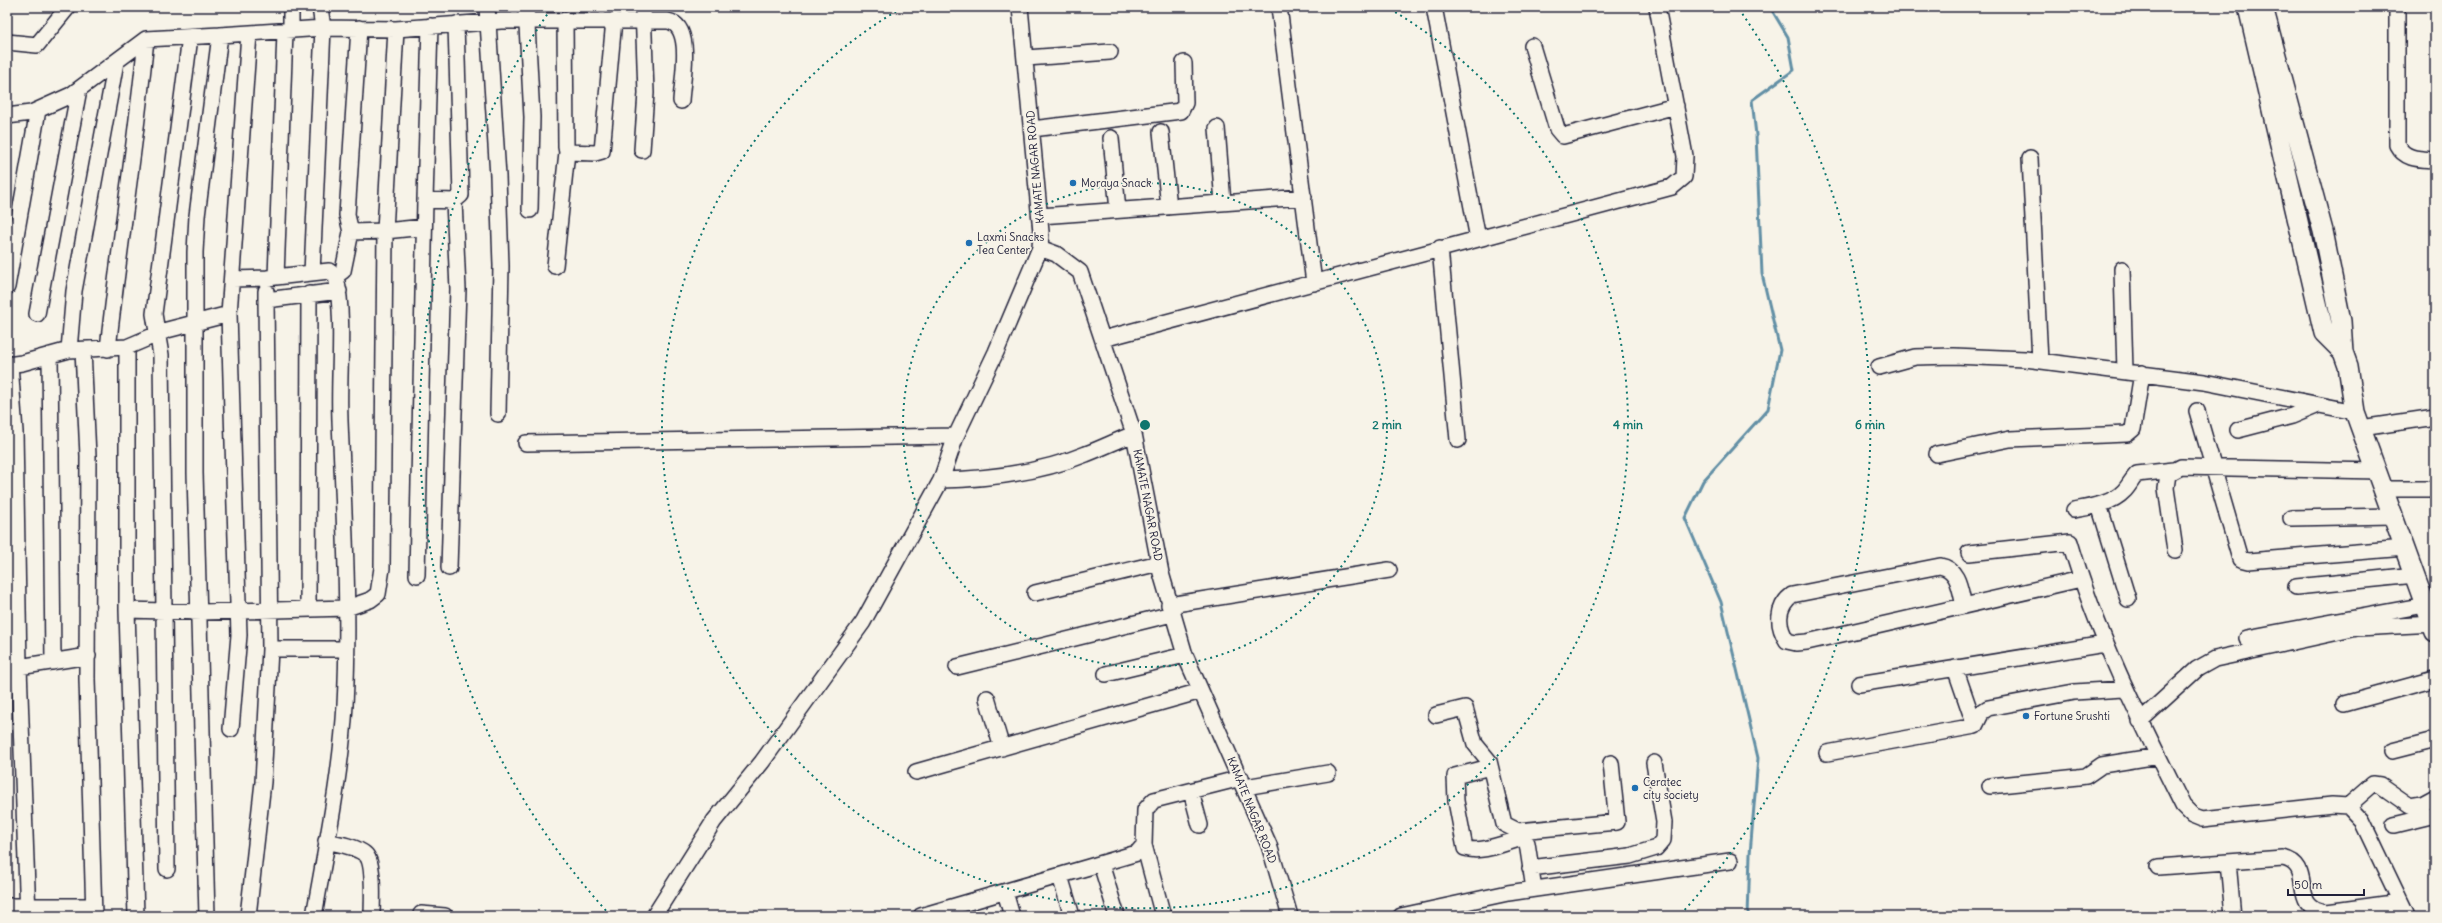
<svg xmlns="http://www.w3.org/2000/svg" width="2442" height="923" viewBox="0 0 2442 923" font-family="Delius,sans-serif">
<style>
.lines{fill:none;stroke-linecap:round;stroke-linejoin:round}
.stream{stroke:#628fa5;stroke-width:3}
.minor-casing{stroke:#22223b;stroke-width:18}
.major-casing{stroke:#22223b;stroke-width:22}
.minor{stroke:#f7f3e8;stroke-width:15}
.major{stroke:#f7f3e8;stroke-width:19}
.ring{fill:none;stroke:#0f766e;stroke-width:2;stroke-dasharray:2 4}
.poi-dot{fill:#1f6fb2;stroke:#f7f3e8;stroke-width:1.5}
.labels{text-anchor:middle;stroke-width:3.5;stroke-linejoin:round;paint-order:stroke}
.street-label{font-size:11px;fill:#22223b;stroke:#f7f3e8}
.poi-label{font-size:11px;fill:#22223b;stroke:#f7f3e8;text-anchor:start}
.centre{fill:#0f766e;stroke:#f7f3e8;stroke-width:2}
.ring-label{font-size:12px;text-anchor:middle;font-weight:bold;fill:#0f766e;stroke:#f7f3e8;stroke-width:3.5;stroke-linejoin:round;paint-order:stroke}
</style>
<rect width="100%" height="100%" fill="#f7f3e8"/>
<filter id="ink" filterUnits="userSpaceOnUse"><feTurbulence type="fractalNoise" baseFrequency=".025" numOctaves="2"/><feDisplacementMap in="SourceGraphic" scale="8" xChannelSelector="R" yChannelSelector="G"/><feConvolveMatrix kernelMatrix="1 2 1 2 8 2 1 2 1" color-interpolation-filters="sRGB"/></filter>
<g filter="url(#ink)">
<g class="lines">
<!-- stream -->
<path class="stream" d="M1748,916L1750,854L1758,758L1721,602L1685,518L1703,481L1768,409L1780,350L1762,274L1756,135L1752,100L1794,70L1788,37L1770,7"/>
<defs>
<path id="minor" d="M487,7L498,176L501,266L498,414
M526,7L532,117L530,210
M1020,7L1041,232L1040,248L1056,254L1080,272L1134,434L1161,573L1185,655L1269,845L1290,916
M1279,7L1314,283
M2397,7V145C2405,160 2420,159 2435,160
M565,20L566,147L567,152L595,153L602,151L614,20
M430,26L425,200L454,201L458,289L449,568
M359,28L347,215L351,232L385,231L396,29
M291,31V7
M7,42L37,45L68,7
M1532,46L1557,129L1563,136L1676,106
M1026,58L1110,52
M7,116L31,113L71,95L146,39L220,35
M1217,128L1223,203
M1032,129L1181,111L1185,103L1184,63
M1161,132L1169,207
M1111,138L1118,210
M642,150L646,93L643,7
M2030,158L2040,361
M454,201L461,195L456,24
M1040,216L1304,197
M1478,239L1672,187L1684,177L1685,156L1657,7
M1440,248L1458,440
M555,266L567,152
M2122,269L2125,371
M312,273L323,28L320,7
M336,276L343,271L351,232
M276,277L285,32
M232,279L267,278L329,271L336,276C345,324 338,372 340,421C344,515 350,611 345,705C341,775 326,847 314,916
M7,287L38,110
M266,291V300L339,291
M37,314L79,89
M229,314L239,635L231,729
M1103,339L1478,239L1434,7
M127,347V610L202,612L347,608L370,600L378,594L382,568L385,231L424,227
M108,349C119,246 136,143 146,39
M69,350L74,291L116,62
M83,350L88,456L87,679L94,916
M50,355L53,662
M10,364L15,432L19,667L28,916
M7,365L22,363L69,350L127,347L167,330L229,314L249,34
M1879,367L1915,357L1954,356L2025,359L2204,382L2355,412
M2197,411L2240,559L2248,561L2405,548
M2361,428L2435,417
M2238,430L2292,416L2316,406
M526,443L956,436
M1937,454L2010,439L2127,434L2133,429L2142,373
M941,480C990,479 1040,473 1086,454C1102,448 1118,440 1134,434
M2384,489H2435
M2099,505L2128,599
M2074,510C2090,507 2112,504 2124,491C2129,486 2132,479 2137,474L2174,470
M2291,518L2393,516
M2175,550L2166,488L2168,474L2181,467L2377,471
M1969,553L2070,542C2097,635 2140,720 2183,806L2192,815L2202,819L2332,805L2348,806L2362,821L2406,913
M417,575L425,200
M2296,587L2415,575
M1035,593L1159,563
M1169,605L1389,570
M1964,606C1960,590 1959,569 1940,566L1792,595C1776,607 1777,626 1787,641L1796,643L1807,642L2081,579
M308,609L309,294
M127,610L136,916
M2247,638L2425,605
M270,649H346
M19,667L88,656
M957,667L1172,614
M1955,668L1975,726
M1106,674L1185,655
M1859,684L2105,644
M987,698L1002,748
M2344,704L2435,679
M1436,715L1465,708L1475,744L1489,761L1504,824L1518,831L1527,843L1534,889
M2140,721L2197,669L2215,659L2357,628L2435,624
M2392,751L2435,740
M1827,753L1975,726L1982,712L1988,708L2074,692L2124,689
M1490,767L1455,776L1456,801L1465,848C1482,854 1506,842 1523,838
M916,772L1201,691
M1990,786L2078,777L2086,776L2102,765L2158,756
M1245,787L1328,773
M1191,791L1200,825
M2348,806L2373,784L2380,785L2410,806L2422,804L2435,797
M2394,825L2435,815
M1518,831L1617,822L1611,763
M326,841C339,844 355,846 365,854C375,862 372,903 372,916
M1144,845L1163,916
M2228,862L2233,916
M1101,864L1117,916
M2158,867L2283,858C2317,866 2287,907 2327,912L2400,902
M1530,868L1630,856L1656,848L1663,840L1664,822L1654,763
M167,869L161,355L154,314L190,37
M1060,876L1072,916
M1005,892L1012,916
M7,906H93
M421,914L445,916
M207,916L195,473V252L197,216L220,35L323,28L396,29L501,21H668C694,26 682,80 681,101
M248,916L263,782L270,649L266,300
M654,916L714,821L762,762L863,622L941,480L956,436L996,352L1040,248
M921,916L1137,853L1144,845L1145,810L1154,800L1241,778
M1401,916L1508,893L1730,861
M2377,916L2406,913L2407,916"/>
<path id="major" d="M2248,7L2324,333L2343,352
M2263,7L2323,231L2341,321L2343,352L2348,366L2355,412L2435,632"/>
</defs>
<!-- minor casing -->
<use href="#minor" class="minor-casing"/>
<!-- major casing -->
<use href="#major" class="major-casing"/>
<!-- minor -->
<use href="#minor" class="minor"/>
<!-- major -->
<use href="#major" class="major"/>
</g>
</g>
<!-- distance rings -->
<g class="ring">
<circle cx="1145" cy="425" r="242"/>
<path d="M1390 9A483 483 0 1 1 900 9"/>
<path d="M610 915A725 725 0 0 1 551 9M1739 9A725 725 0 0 1 1680 915"/>
</g>
<!-- markers -->
<g class="poi-dot">
<circle cx="1073" cy="183" r="4"/>
<circle cx="969" cy="243" r="4"/>
<circle cx="2026" cy="716" r="4"/>
<circle cx="1635" cy="788" r="4"/>
</g>
<g class="labels">
<!-- street labels -->
<g class="street-label">
<text transform="translate(1035 167) rotate(-95)" y="4">KAMATE NAGAR ROAD</text>
<text transform="translate(1148 505) rotate(79)" y="4">KAMATE NAGAR ROAD</text>
<text transform="translate(1252 810) rotate(68)" y="4">KAMATE NAGAR ROAD</text>
</g>
<!-- poi labels -->
<g class="poi-label">
<text x="1081" y="187">Moraya Snack</text>
<text x="977" y="241">Laxmi Snacks<tspan x="977" dy="13">Tea Center</tspan></text>
<text x="2034" y="720">Fortune Srushti</text>
<text x="1643" y="786">Ceratec<tspan x="1643" dy="13">city society</tspan></text>
</g>
</g>
<circle cx="1145" cy="425" r="6" class="centre"/>
<g class="ring-label">
<text x="1387" y="429">2 min</text>
<text x="1628" y="429">4 min</text>
<text x="1870" y="429">6 min</text>
</g>
<!-- margin -->
<rect width="2442" height="923" fill="none" stroke="#f7f3e8" stroke-width="24"/>
<rect x="12" y="12" width="2418" height="899" fill="none" stroke="#22223b" stroke-width="1.5" filter="url(#ink)"/>
<!-- scale -->
<path d="M2288 889v6h76v-6" fill="none" stroke="#22223b" stroke-width="2"/>
<text x="2294" y="889" font-size="12" fill="#22223b" stroke="#f7f3e8" stroke-width="3" paint-order="stroke">50 m</text>
</svg>
